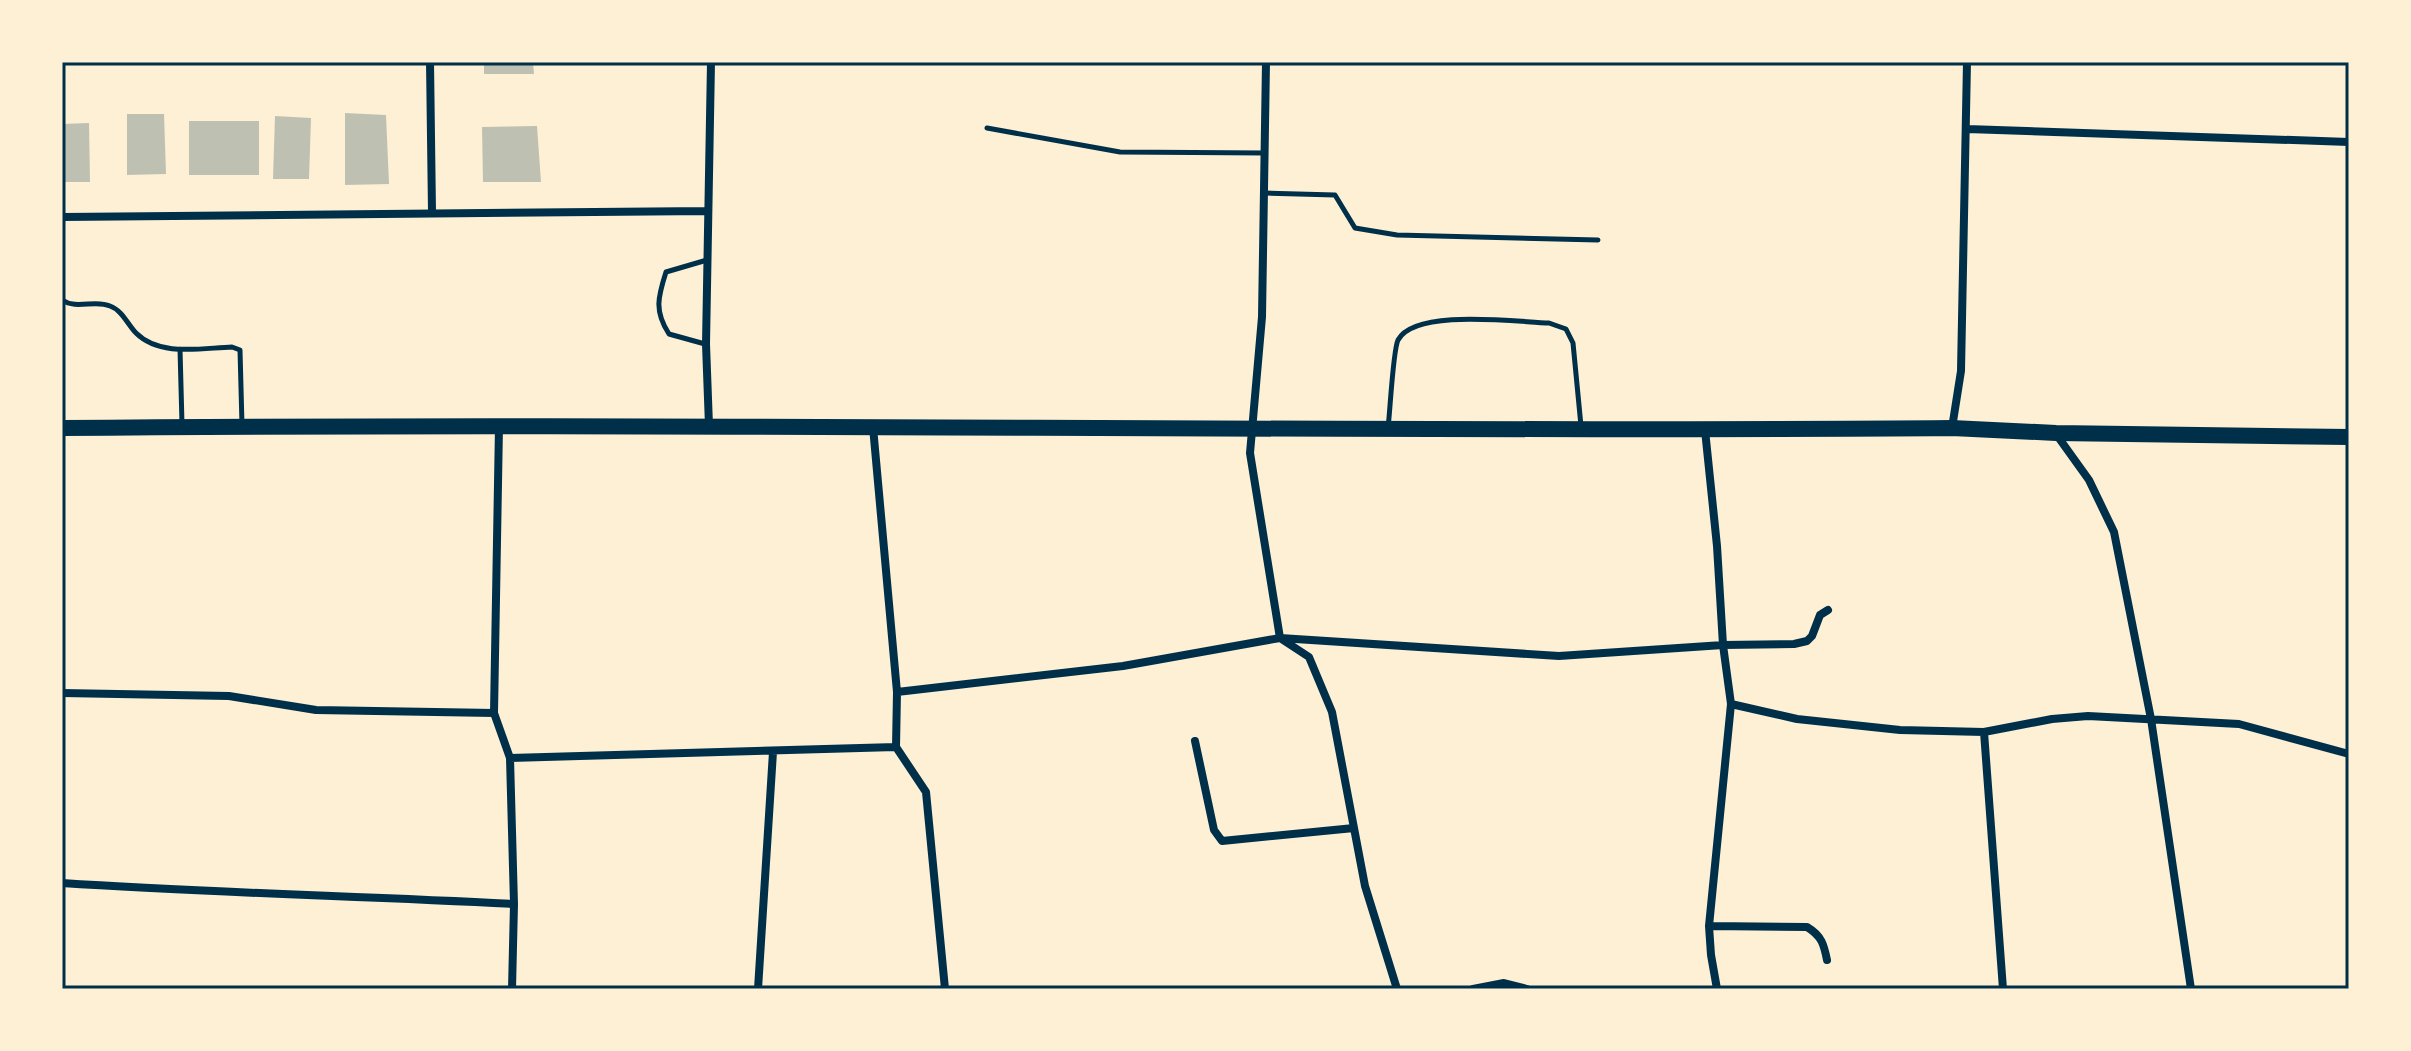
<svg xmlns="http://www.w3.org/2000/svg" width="2411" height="1051" viewBox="0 0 2411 1051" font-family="'DejaVu Sans',sans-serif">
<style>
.building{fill:#bec0b2}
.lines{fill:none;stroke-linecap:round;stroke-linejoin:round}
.service{stroke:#003049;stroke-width:5}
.minor{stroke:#003049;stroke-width:8}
.primary{stroke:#003049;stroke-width:16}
.neatline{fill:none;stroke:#003049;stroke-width:3}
</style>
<rect width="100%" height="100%" fill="#fdf0d5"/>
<!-- building -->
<path class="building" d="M484,62H533L534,74H484Z
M345,113L386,115L389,184L345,185Z
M127,114H164L166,174L127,175Z
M275,116L311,118L309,179H273Z
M189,121H259V175H189Z
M89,123L90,182H62V124Z
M537,126L541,182H483L482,127Z"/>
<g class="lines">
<!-- service -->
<path class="service" d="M987,128L1120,152L1265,153
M1265,193L1335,195L1355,228L1397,235L1598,240
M62,249V217
M62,300C77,310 95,299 110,306C122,310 128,325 136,333C160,357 201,348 232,347L240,350L242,425
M705,344L669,334C654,311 658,297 666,272L707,260
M180,349L182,424
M1388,428C1390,413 1393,350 1398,340C1415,308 1516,322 1549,323L1566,329L1573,343L1581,426"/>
<!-- minor -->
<path class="minor" d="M430,62L432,212
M1266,62L1262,317L1250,453L1280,638L1309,657L1332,712L1365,886L1397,989
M1967,129L2349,142
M62,217L708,211
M499,426L494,713L510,758L514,904L512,989
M709,426L706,344L711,62
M873,427L897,692L896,747L926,792L945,989
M1952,428L1961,371L1967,62
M1705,430L1717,546L1723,645L1731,704L1709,926L1711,955L1717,989
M2056,434L2089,480L2114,532L2151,719L2191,989
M897,692L1123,666L1280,638L1559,656L1723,645L1794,644L1807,641L1812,636L1820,615L1828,610
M62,693L229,696L316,710L494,713
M1731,704L1797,719L1900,730L1984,732L2052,719L2088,716L2239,724L2349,754
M1984,732L2003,989
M1195,741L1214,830L1222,841L1354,828
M510,758L896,747
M62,883C213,893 363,896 514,904
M1709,926L1807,927C1822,936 1824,945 1827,960
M758,989L773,752
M1473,989L1504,983L1527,989"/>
<!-- primary -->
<path class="primary" d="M62,428C692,422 1322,433 1952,428L2056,433L2349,437"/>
</g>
<!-- border -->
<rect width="2411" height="1051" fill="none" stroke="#fdf0d5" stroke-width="128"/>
<rect x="64" y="64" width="2283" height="923" class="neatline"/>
</svg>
